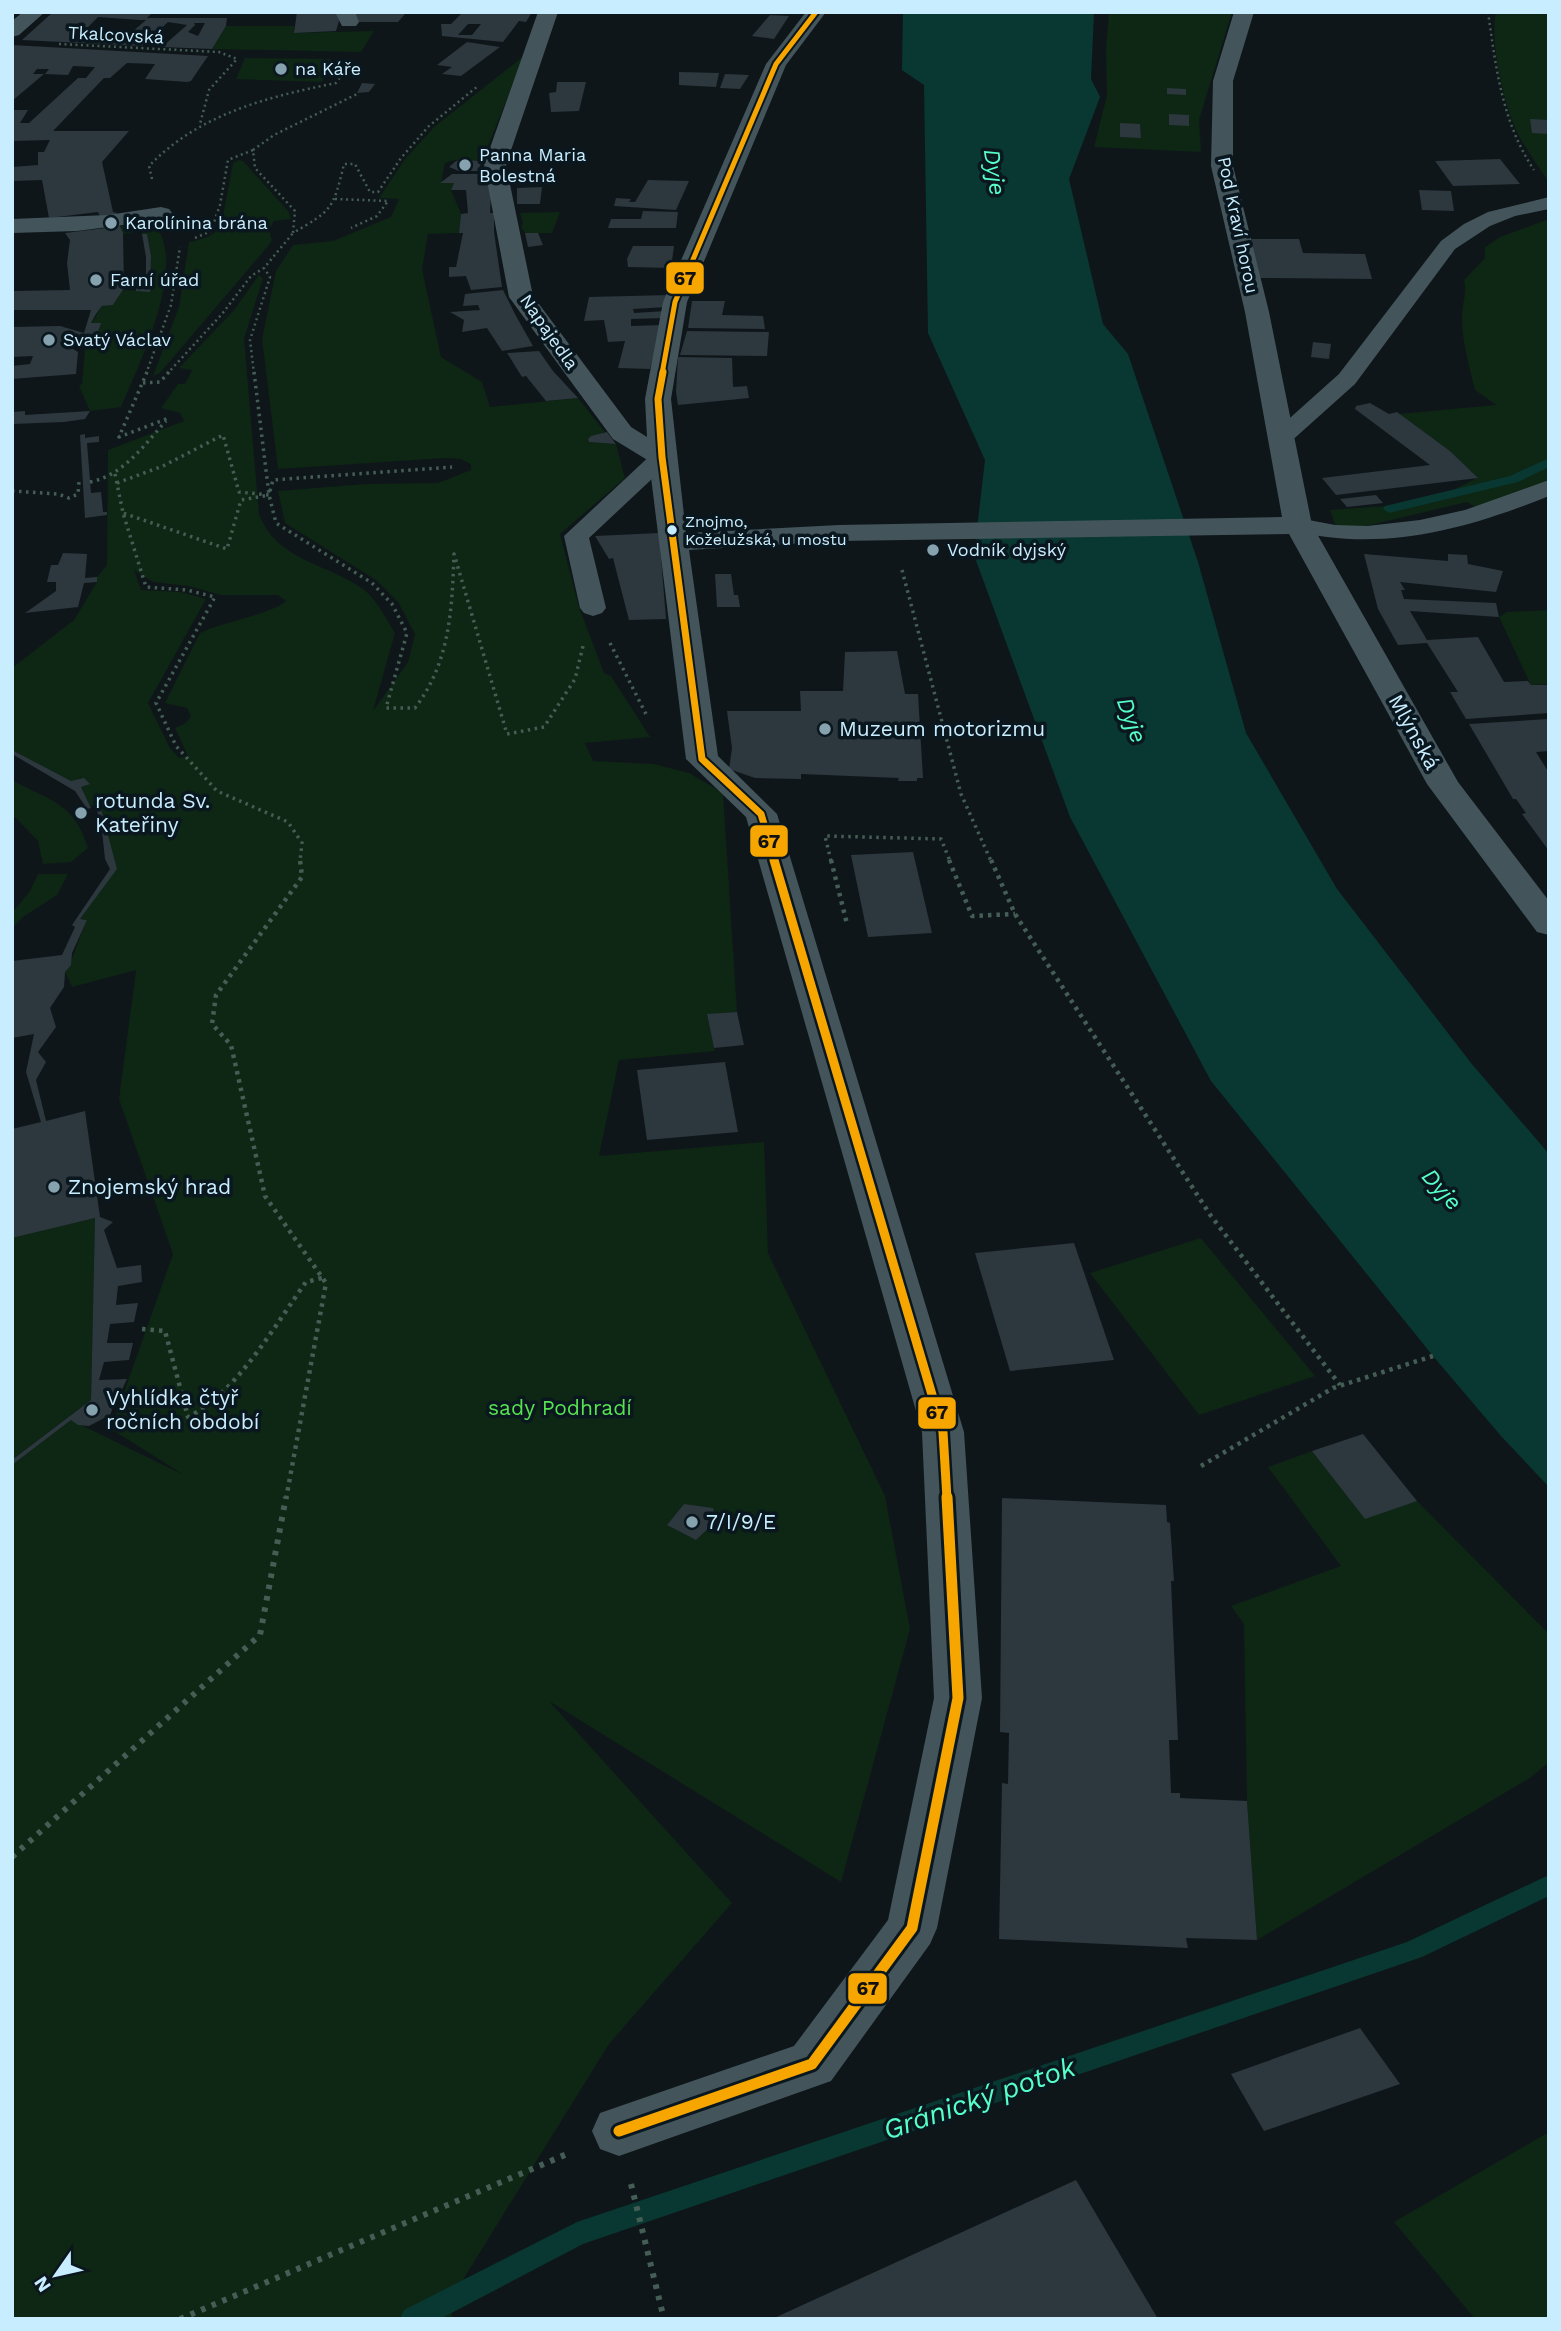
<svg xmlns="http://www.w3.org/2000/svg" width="1561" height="2331" viewBox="0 0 1561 2331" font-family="'Work Sans',sans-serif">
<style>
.green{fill:#0e2614;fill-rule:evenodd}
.water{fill:#083831}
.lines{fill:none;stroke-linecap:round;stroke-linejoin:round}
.stream{fill:#083831;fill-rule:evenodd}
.building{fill:#2c373e;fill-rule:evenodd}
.path-far3{stroke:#445e55;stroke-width:2.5;stroke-dasharray:2 3.5;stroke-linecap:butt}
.path-far2{stroke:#445e55;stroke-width:3.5;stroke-dasharray:2.5 4.5;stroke-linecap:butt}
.path-far1{stroke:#445e55;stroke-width:4.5;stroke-dasharray:3.5 5;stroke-linecap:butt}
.path{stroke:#445e55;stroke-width:6;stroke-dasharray:4.5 7;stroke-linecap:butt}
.lane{fill:#43555b;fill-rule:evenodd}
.street{fill:#43555b;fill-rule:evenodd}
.path-bridge{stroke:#445e55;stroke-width:2.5;stroke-dasharray:2 3.5;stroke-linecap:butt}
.bus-1-far3-casing{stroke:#0b171e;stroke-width:9}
.bus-1-far2-casing{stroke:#0b171e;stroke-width:11}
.bus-1-far1-casing{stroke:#0b171e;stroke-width:14}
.bus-1-casing{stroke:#0b171e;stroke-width:17}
.bus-1-far3{stroke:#f7a600;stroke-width:5}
.bus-1-far2{stroke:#f7a600;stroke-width:7}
.bus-1-far1{stroke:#f7a600;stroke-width:9}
.bus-1{stroke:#f7a600;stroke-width:11}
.poi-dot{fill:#87a2af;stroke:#0b171e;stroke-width:2.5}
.bus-dot{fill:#c8edff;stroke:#0b171e;stroke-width:2.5}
.labels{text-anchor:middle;stroke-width:7;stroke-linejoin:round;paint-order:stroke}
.far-bus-label{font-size:16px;fill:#c8edff;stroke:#0b171e;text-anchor:start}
.far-street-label{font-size:18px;fill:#c8edff;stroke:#0b171e}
.far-poi-label{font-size:18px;fill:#c8edff;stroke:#0b171e;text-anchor:start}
.poi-label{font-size:21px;fill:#c8edff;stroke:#0b171e;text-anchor:start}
.street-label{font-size:21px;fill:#c8edff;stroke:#0b171e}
.park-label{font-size:21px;fill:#57e251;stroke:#0b171e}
.water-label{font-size:23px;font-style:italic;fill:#56ffc8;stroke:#0b171e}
.near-water-label{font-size:28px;font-style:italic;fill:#56ffc8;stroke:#0b171e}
.line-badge{stroke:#0b171e;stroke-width:2.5}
.pale-badge-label{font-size:19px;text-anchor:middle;font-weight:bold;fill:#111}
</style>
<rect width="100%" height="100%" fill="#0f161a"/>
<!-- green -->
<path class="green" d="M1109,12H1232L1199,120L1201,152L1094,147L1107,95L1106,49Z
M1496,12H1549V183C1539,167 1528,152 1519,136C1505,110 1489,41 1496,12Z
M226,26H294L295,33L374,31L361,52L212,49Z
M524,56L482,161L455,160L445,163L441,183H454L451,190L461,214L459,233L428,234L422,269L441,357L482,382L490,407L578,398L605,432L588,439L589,442L616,444L625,478L560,534L579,607L604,673L611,676L650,737L585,743L593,761L654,764L689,773L723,793L737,1012L707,1015L715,1051L619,1060L599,1156L764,1142L768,1253L885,1496L910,1629L841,1882L549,1701L732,1903L609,2044L451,2299L452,2319H12V1465L71,1420L184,1475L111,1429L173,1254L119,1099L136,970L72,987L65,972C71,965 81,933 87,920L80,919L116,869L99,805L90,806L81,787L12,750V668L74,620L97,582V577L107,565L108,450L184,421L180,413L161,408L178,384H185L192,370L179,368L234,310L259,275L263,278L244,339L259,514C277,561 327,563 363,589C377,599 386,619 395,633L373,711L408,662L415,634L398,602L376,580L285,523L278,491L366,484L438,483L471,470V464L461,459L445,458L278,469L262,339L276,271L293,245L333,241L391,217L399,199L379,198L405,159L434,127ZM134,570L153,582L188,586L221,595H278L286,601C272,614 221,622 200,633L165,703L187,708L191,716L186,723L175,728L188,756L179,758L170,748L148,703L206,599L181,592L141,590Z
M245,58L332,59L322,82L236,79Z
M239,160L243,161L289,212L291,219L274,221L269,230L272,240L269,245L160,373L153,376L179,307L189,242C203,239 212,237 221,226L233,163Z
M560,212L552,233H525L521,227L523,223L520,213Z
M1549,219V484L1483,512L1467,502L1362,527L1339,536L1330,510L1427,503L1477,478L1450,451L1399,414L1496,405L1475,390C1469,365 1461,339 1462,313C1463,301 1467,292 1464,280L1485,258V247L1500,237Z
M139,223H153C190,261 139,365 121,407L90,411L79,386L82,384L85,348L87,347L84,336L102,306L113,305L122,290L150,291L151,256L147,235L142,234V231L123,234L119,226Z
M1549,610V684L1531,685L1499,617L1507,612Z
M12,780C50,801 74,802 88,848L71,862L43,864L38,841L12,814Z
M38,874H68L57,895L23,917L12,928V913L30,891Z
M95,1218L91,1400L12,1460V1238Z
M1201,1238L1315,1376L1199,1415L1090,1273Z
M1312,1451L1417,1501L1549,1634V1762L1530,1778L1257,1940L1247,1801L1244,1624L1231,1606L1341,1566L1268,1467Z
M1549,2132V2319H1475L1394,2222Z"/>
<!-- water -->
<path class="water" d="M903,12H1094L1091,79L1100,97L1069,179L1103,324L1128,354L1198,562L1246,733L1337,889L1471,1063L1549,1154V1487L1501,1436L1433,1356L1211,1081L1070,817L974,555L985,460L928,333L924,85L902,70Z"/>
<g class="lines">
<!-- stream -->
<path class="stream" d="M1549,458V467L1518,482L1389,513L1383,509L1385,506L1510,476Z
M1549,1875V1896L1422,1957L583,2244L440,2319H400L404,2310L577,2222L1407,1942Z"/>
</g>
<!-- building -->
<path class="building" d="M53,12H153L147,18H227L226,26L212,49L162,47L187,25L168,22L143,46L22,40ZM98,17L139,20H146L131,33L83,32ZM194,23H205L198,36L188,32L195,25Z
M297,12H338L339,21L336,31L294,33Z
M354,12H383L405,14L398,22H353Z
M463,12L481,13L532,12L526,22L519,21L503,42L442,36L441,24H451ZM468,24H481L472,35H458Z
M770,15L789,16L774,39L752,36Z
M467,42L500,47L461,76L442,74L452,67L437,65Z
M12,45L208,56L191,81L187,82L145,79L155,64L127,63L110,78H104L53,131H129L102,162L113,212L117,213L115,215L123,233L124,288L113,305L102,306L96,314L91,323H101L97,335L84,336L87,343L70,347L78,352L76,374L12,379V366L30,364L33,356L12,357V327L60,326L84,333L91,310H12V291L70,290L67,263L70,240L65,233L105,228L98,212L49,218L42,180L12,181V167L38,165V152H44L50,140L12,141V110H28L20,123H29L78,78H86L95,67L73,66L68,75L45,74L49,69H37L33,74H44L12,101Z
M679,72L719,73L716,87L679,85Z
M725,74L749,75L740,89L720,88Z
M557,82H586L579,111L551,112L549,93L556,92Z
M362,83L375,84L369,92L357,93Z
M1167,88L1186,89V95L1167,94Z
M1169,114L1189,115V126L1169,125Z
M1530,119L1549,120V134L1532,133Z
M1120,123L1140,124L1141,138L1120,137Z
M1500,159L1520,184L1453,186L1435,161Z
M456,161L460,160L482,161L478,171H459L449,167Z
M452,174H492L490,213H494V232L502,287L471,290L466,276L449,277V267H456L463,233H459L461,214L468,213L466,190H451L454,183H440Z
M648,180L689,181L676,210L614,206L616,198L631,199L629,202H635Z
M542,187L540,204H517V188Z
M1419,190L1451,191L1454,211L1422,210Z
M643,211L678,212L676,228H608L611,219H641Z
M525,233H538L543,245L528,247Z
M142,234H147L151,256L150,292L136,291V288L146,289V257Z
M1250,239H1299L1303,253L1365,254L1372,279L1260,278Z
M633,246H674L671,268L628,267L627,259Z
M503,290L516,316L533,346L502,351L487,328L462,332L464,320L450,312L480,310L478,305L463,306L465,294Z
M670,295L667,307L633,309L634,313L666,311L665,318L631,319V326L662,325L650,369L618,368L625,341L608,342L604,320L584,321L589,297Z
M692,301H725L722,315L763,316L765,329L688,328Z
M687,331L769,332L767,356L680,355Z
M1313,342L1331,344L1329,359L1311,357Z
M539,351L553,371L578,398L546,401L526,376L522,377L507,353Z
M678,357L732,358L733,387L747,386L749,398L678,405L676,392Z
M1370,403L1389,414L1397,412L1450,451L1478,478L1336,495L1322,478L1430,465L1355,409L1356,406Z
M25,411V415L90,411L85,419L64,422L12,424V412Z
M607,432L616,444L589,442L588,439L591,436Z
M85,434V438L99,436V442L87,443L91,493L101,492L103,512H107V515L85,518L80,435Z
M1376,495L1383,503L1347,507L1340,499Z
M659,533L666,619L629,620L613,558L609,559L595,536Z
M63,553L87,554L85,578L97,577V582L84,583L78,607L25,613L56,591V582H47L51,565H58Z
M1364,554L1448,561V554L1467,555L1468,564L1503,571L1496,592L1400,582L1405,590H1401L1404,599L1496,603L1499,617L1410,611L1427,640L1478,637L1504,682L1528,681L1531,685H1549V713L1466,719L1450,692H1458L1427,643L1398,645L1378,609Z
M715,574H731L734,595H738L740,607H717Z
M897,651L905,694H918L923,778H917V781H898L899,778L801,774V779L755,778L729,769L732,748L727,711H801L800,691H843L845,652Z
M1549,719V751L1536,752L1549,773V851L1522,814L1526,813L1516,799H1513L1469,724Z
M12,750L71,781L84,778L90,784L81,787L91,808L87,809L75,791L12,754Z
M100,805L117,869L80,919L87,920L72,953L71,965L65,972L64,987L50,1008L56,1027L38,1052L46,1062L36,1080L46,1121L85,1111L100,1217L113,1222L104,1230L117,1268L141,1265L142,1282L118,1286L116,1305L138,1303L134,1322L110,1324L107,1343H133L129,1360L104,1362L99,1380L127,1379L118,1398H108L112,1410L110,1415L89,1426L78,1425L71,1420L12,1465V1460L91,1400L95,1218L12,1238V1129L41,1122L26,1072L34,1034L12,1038V961L62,955L75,927L72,925L110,869L105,859L101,822L95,806Z
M913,852L932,933L868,937L851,855Z
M737,1012L744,1045L714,1048L707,1014Z
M725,1062L738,1132L647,1140L637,1070Z
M1074,1243L1114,1360L1010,1371L975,1253Z
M1363,1434L1417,1501L1365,1519L1312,1451Z
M1002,1498L1166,1505L1167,1522L1170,1523L1174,1581H1171L1178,1740H1169L1171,1793H1180V1798L1247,1801L1257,1940L1186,1938L1188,1948L999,1939L1002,1783L1008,1784L1009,1733L1000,1732Z
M684,1504L713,1508L716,1521L696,1540L667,1525Z
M1360,2028L1400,2084L1264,2131L1231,2074Z
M1076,2180L1158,2319H772Z"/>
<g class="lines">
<!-- path-far3 -->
<path class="path-far3" d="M1488,12C1496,68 1502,122 1534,170
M59,44L219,52L237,59L209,90L200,124
M253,150L274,135L359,93
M152,179L149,166C199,114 267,97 336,83L354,58
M335,199L388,201L377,216L351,228
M195,238L211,231L220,205L228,160L253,150L255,168L295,211L293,233C332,210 333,210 344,164H355L370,192H378L401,158L429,126L478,86
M146,374L171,305L180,247
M167,374L222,314L251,276L264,268L293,233
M254,374L250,340L270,277L264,268"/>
<!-- path-far2 -->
<path class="path-far2" d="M147,372L119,437L169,418
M254,372L269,495L276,523L372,583L392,604L407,633L386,708H415C450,662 452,610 454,554L507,734L544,727L575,679L583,646
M143,383L160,382L169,372
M115,474L123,513L146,587L187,590L215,597L156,703L176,746L217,791L288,822L302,843L300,861
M90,482C124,475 144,445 166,421
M117,483L163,466L223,435L239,492L269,495L241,500L227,549L123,513
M12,491L58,494L69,498L78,494L79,482H83
M270,491L273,480L452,467
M902,570L961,794L991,861
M610,643L647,716
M831,861L825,836L941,839L950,861"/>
<!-- path-far1 -->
<path class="path-far1" d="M831,860L847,924
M949,860L972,916L1015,914
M991,860L1015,914L1211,1216L1340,1385
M142,1329L165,1331L188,1417C236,1394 275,1325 306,1282L322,1278
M1201,1466L1333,1388L1433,1356
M286,1499L326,1283L265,1196L231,1045L212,1024L216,995L302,877L300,860"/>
<!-- path -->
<path class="path" d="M12,1857L260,1635L286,1497
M631,2184L664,2319
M180,2319L567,2154"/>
<!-- lane -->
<path class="lane" d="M1549,197V209L1515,216L1490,226L1455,249L1355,384L1288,444H1272L1268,439L1272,434L1339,374L1441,241L1464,224L1488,212Z
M662,450L670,452L674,457L670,462L589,538L606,608L602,613L593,616L584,613L580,608L564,536L654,452Z
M1549,480V496C1464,530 1381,553 1289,530L1286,525L1289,520L1298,518L1335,525L1367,526L1420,520L1465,510Z"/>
<!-- street -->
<path class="street" d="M23,12H45L19,35L12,37V21Z
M335,12H355L359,22L356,26H342Z
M538,12H558L506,165L533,296L631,427L647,437L645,399L663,302L766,64L806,12H826L786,65L687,302L671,399L686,533L839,525L1282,517L1245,312L1211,166L1213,81L1234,12H1254L1233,81V166L1269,312L1312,525L1458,782L1549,901V935L1537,932L1427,784L1289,534L839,541L689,550L718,756L777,814L964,1432L982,1698L937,1928L930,1944L831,2081L619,2156L600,2149L592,2131L600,2113L794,2046L888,1920L934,1698L922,1432L746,817L686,759L649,461L613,439L509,297L484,165Z
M161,207L169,209L173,214L169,219L77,231L12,233V219L108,215Z"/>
<!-- path-bridge -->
<path class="path-bridge" d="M107,215L112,226"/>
<defs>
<path id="bus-1-far3" d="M662,374L675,302L776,64L816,12"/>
<path id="bus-1-far2" d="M663,372L658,399L662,457L702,759L761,814L775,861"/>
<path id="bus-1-far1" d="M774,860L943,1432L947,1499"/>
<path id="bus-1" d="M619,2131L812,2064L912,1928L958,1698L947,1497"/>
</defs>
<!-- bus-1-far3 casing -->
<use href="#bus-1-far3" class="bus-1-far3-casing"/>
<!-- bus-1-far2 casing -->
<use href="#bus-1-far2" class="bus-1-far2-casing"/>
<!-- bus-1-far1 casing -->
<use href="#bus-1-far1" class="bus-1-far1-casing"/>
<!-- bus-1 casing -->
<use href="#bus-1" class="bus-1-casing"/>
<!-- bus-1-far3 -->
<use href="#bus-1-far3" class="bus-1-far3"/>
<!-- bus-1-far2 -->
<use href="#bus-1-far2" class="bus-1-far2"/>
<!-- bus-1-far1 -->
<use href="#bus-1-far1" class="bus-1-far1"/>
<!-- bus-1 -->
<use href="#bus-1" class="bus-1"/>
</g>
<!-- markers -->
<g class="poi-dot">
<circle cx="281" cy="69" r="7"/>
<circle cx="465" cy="165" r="7"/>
<circle cx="111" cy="223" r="7"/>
<circle cx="96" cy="280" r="7"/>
<circle cx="49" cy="340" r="7"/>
<circle cx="933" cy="550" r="7"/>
<circle cx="825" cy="729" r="7"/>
<circle cx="81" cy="813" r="7"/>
<circle cx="54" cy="1187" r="7"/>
<circle cx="92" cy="1410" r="7"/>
<circle cx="692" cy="1522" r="7"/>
</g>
<circle class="bus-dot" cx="672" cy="530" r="6"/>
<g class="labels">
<!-- far-bus labels -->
<g class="far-bus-label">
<text x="685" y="527">Znojmo,<tspan x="685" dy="18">Koželužská, u mostu</tspan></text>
</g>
<!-- far-street labels -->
<g class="far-street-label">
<text transform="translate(116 35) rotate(3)" y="6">Tkalcovská</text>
<text transform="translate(1238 225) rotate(78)" y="6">Pod Kraví horou</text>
<text transform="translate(549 332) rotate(55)" y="6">Napajedla</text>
</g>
<!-- far-poi labels -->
<g class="far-poi-label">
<text x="295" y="75">na Káře</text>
<text x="479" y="161">Panna Maria<tspan x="479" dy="21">Bolestná</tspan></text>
<text x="125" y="229">Karolínina brána</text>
<text x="110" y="286">Farní úřad</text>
<text x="63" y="346">Svatý Václav</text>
<text x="947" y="556">Vodník dyjský</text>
</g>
<!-- poi labels -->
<g class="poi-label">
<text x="839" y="736">Muzeum motorizmu</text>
<text x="95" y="808">rotunda Sv.<tspan x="95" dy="24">Kateřiny</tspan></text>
<text x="68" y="1194">Znojemský hrad</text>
<text x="106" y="1405">Vyhlídka čtyř<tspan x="106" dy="24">ročních období</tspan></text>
<text x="706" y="1529">7/I/9/E</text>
</g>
<!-- street labels -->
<g class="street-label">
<text transform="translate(1414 732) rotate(61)" y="7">Mlýnská</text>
</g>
<!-- park labels -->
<g class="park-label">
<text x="560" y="1415">sady Podhradí</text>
</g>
<!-- water labels -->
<g class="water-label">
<text transform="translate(995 172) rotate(82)" y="8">Dyje</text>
<text transform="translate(1132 720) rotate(70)" y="8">Dyje</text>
<text transform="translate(1442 1189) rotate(48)" y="8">Dyje</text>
</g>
<!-- near-water labels -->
<g class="near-water-label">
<text transform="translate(979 2098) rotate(-19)" y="10">Gránický potok</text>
</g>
</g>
<g class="line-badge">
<rect x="665" y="261" width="40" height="34" rx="7" fill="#f7a600"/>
<rect x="749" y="824" width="40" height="34" rx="7" fill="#f7a600"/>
<rect x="917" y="1396" width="40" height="34" rx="7" fill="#f7a600"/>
<rect x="847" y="1972" width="41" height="33" rx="7" fill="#f7a600"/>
</g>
<g class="pale-badge-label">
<text x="685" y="285">67</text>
<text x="769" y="848">67</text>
<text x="937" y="1419">67</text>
<text x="868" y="1995">67</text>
</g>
<!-- border -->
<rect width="1561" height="2331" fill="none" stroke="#c8edff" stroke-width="28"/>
<!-- north arrow -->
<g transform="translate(56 2275) rotate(236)" stroke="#0b171e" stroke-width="5" paint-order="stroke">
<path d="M0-5L12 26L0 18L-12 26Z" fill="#c8edff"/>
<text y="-10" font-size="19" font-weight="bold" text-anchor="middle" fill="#c8edff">N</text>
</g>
</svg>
